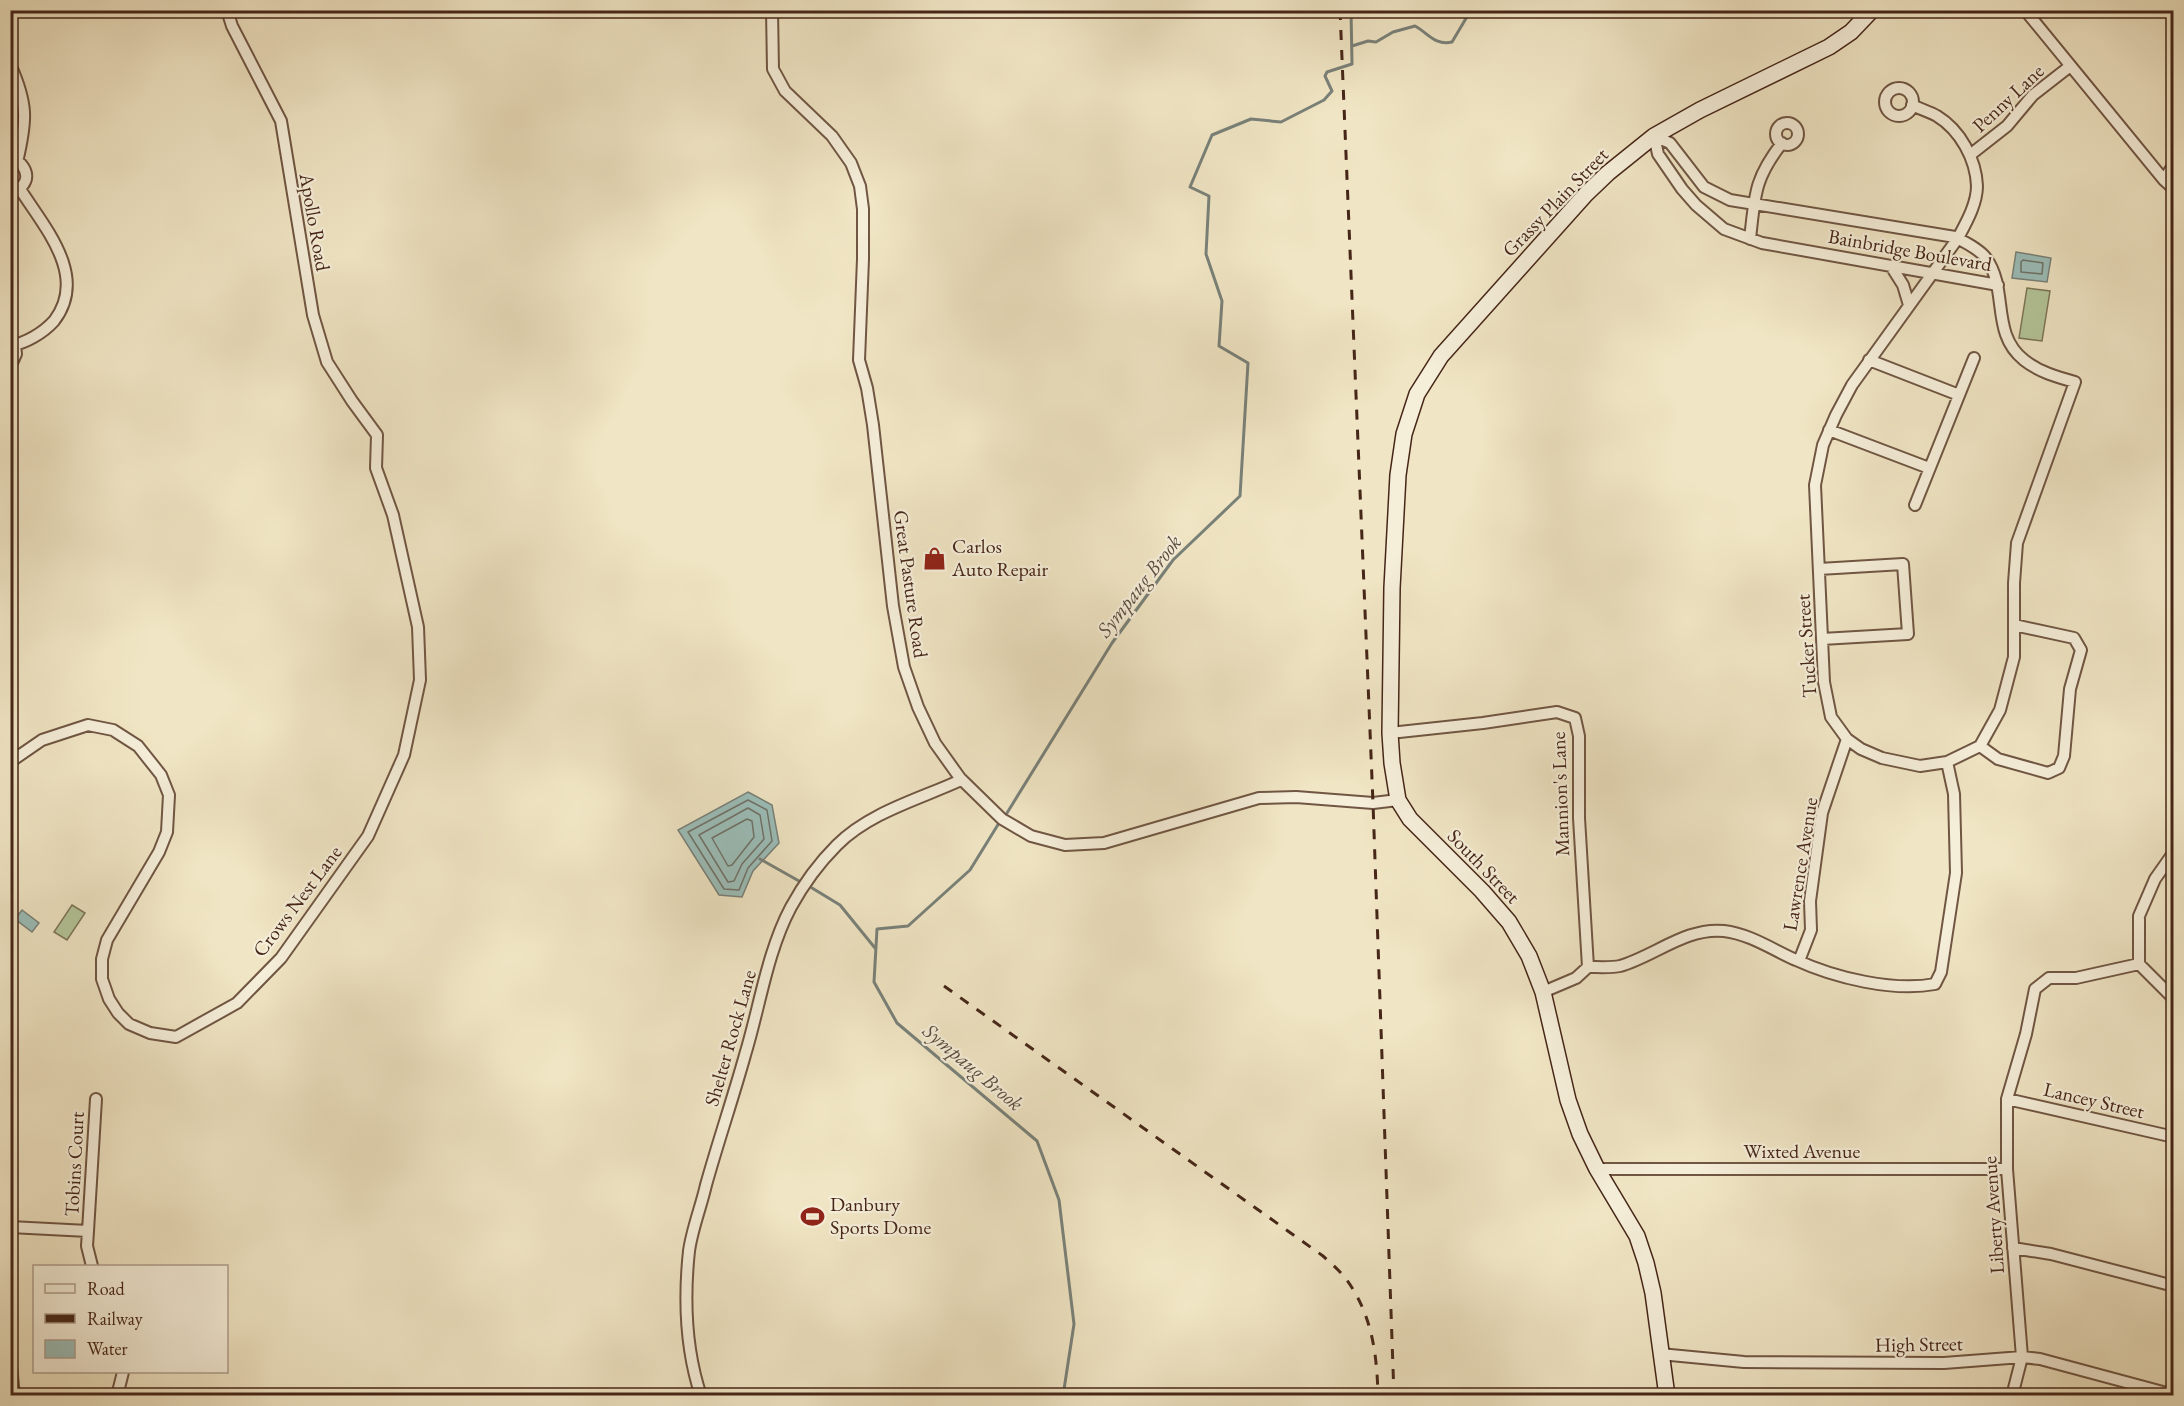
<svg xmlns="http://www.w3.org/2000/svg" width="2184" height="1406" viewBox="0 0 2184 1406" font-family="'EB Garamond',serif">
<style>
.green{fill:#b4c699;stroke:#7d7658;stroke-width:1.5}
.water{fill:#9bbeb9;stroke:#798179;stroke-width:1.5}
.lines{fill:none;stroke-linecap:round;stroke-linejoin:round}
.shore{stroke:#707268;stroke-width:1.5}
.stream{stroke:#798179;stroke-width:3}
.street-casing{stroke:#705643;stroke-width:14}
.secondary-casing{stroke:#462618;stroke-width:18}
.street{stroke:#f5eed9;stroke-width:10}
.secondary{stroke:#f5eed9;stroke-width:15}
.rail{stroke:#462618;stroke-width:3;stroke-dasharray:10 10;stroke-linecap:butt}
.labels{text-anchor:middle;stroke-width:4.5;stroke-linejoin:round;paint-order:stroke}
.street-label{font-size:20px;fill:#462618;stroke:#f5eed9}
.poi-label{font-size:20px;fill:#462618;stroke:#f5eed9;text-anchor:start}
.water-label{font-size:21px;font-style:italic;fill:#5b4c40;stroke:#f5eed9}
</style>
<rect width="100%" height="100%" fill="#f0e5c4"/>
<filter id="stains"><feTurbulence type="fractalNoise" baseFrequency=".00333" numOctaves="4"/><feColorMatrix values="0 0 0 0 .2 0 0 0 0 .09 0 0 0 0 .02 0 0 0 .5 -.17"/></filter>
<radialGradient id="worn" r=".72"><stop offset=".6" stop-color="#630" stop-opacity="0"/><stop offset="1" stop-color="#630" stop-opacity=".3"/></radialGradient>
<!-- green -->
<path class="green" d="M2027,288L2050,291L2042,341L2019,338Z
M72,905L85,913L67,940L54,932Z"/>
<!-- water -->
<path class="water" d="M2016,252L2051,258L2047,282L2012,278Z
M748,792L772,805L779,843L753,871L742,897L719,895L678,830Z
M22,910L39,923L32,932L15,919Z"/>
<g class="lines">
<!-- shore -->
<path class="shore" d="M2023,260L2043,263L2042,274L2021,272V262Z
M748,800L767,810L772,841L748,868L739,890L724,889L688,832Z
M748,808L760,815L764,839L742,864L734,881L728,882L699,835Z
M747,819L752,821L754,837L732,865L728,866L712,838Z"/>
<!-- stream -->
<path class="stream" d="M1352,46L1368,41L1376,42L1393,32L1415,26C1428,33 1435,46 1452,42L1471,10
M1007,813L1112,643L1173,560L1240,496L1248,363L1219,346L1222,301L1206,254L1209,196L1190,187L1212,135L1251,119L1281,122L1324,100L1332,91L1325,76L1327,72L1352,64L1351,10
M999,823L970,870L908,926L877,929L874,982L897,1023L1037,1141L1059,1200L1074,1324L1063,1396
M760,859L799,881
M812,888L840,905L875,948"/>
<defs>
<path id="street" d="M772,10L773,69L785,91L832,136L851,163L860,186L863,209V259L859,360L867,388L873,425L893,606L904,667L918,707L935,743L960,778L1002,819L1031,836L1065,845L1104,843L1259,798L1296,797L1373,803L1398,800
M2025,10L2164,180L2174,189
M10,64C28,104 27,120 17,162
M1885 102a14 14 0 1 1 28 0a14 14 0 1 1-28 0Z
M1776 134a11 11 0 1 1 22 0a11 11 0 1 1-22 0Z
M1654,136L1670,143L1704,187L1730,200L1955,237C1965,242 1979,249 1986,258C2009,290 1990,333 2024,360C2039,372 2057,377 2075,382L2017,543L2014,583V657L2000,710L1980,746L1947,762L1920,766L1882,758L1861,749L1847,739L1831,717L1824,682L1815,485L1823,445L1836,415L1852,385L1958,238C1966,223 1977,204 1977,186C1976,159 1960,130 1937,116C1930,112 1920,109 1912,105
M1654,136L1658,154L1682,189L1696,205L1724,229L1762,243L1998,285
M1970,155L2007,126L2033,95L2069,67
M10,161L21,164C31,176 26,189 10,191
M2164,180L2174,164
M1750,239C1755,195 1754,179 1782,143
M1891,266L1903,285L1909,305
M10,346C26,343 43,333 54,321C89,276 44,227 20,189
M1869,360L1959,395
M10,367L16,354L15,345
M1829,430L1929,468
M1915,505L1974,358
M1819,569L1903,564L1908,634L1822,639
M1390,733L1483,723L1557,712L1575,718L1579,736V818L1588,967L1576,978L1543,992
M1980,746L1998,759L2048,773L2059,768L2064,756L2070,689L2081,650L2074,638L2014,625
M10,762L42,740L88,725L113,730L138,746L161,775L169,795L167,832L159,852L107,940L102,959V979L109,999L118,1013L129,1024L150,1033L176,1037L237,1003L281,958L368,836L404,755L420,680L418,627L393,515L376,468L377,435L352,401L327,362L313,315L281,121L232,26L227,10
M1799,961L1811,930L1810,901L1822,813L1847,739
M2139,964V916L2155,879L2174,852
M1588,967C1598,967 1611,968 1620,966C1655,956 1686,927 1724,931C1750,934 1773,950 1796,960C1835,978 1894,992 1935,984L1941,972L1956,873L1954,794L1947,762
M10,1055V1078
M2007,1099L2174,1137
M1597,1169H2007
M10,1227L88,1231L96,1099
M88,1231L87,1246L92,1266
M2013,1248L2051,1254L2174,1286
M1660,1354L1744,1362L1944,1363L2022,1357L2040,1359L2174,1395
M10,1356L14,1396
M117,1396L123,1372
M701,1396C686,1351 684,1298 689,1251C692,1229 701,1207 706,1185C718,1142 733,1098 745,1055C760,1006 767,952 791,907C803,885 819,863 837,845C870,812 920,799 961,780
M2012,1396L2022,1357L2007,1169V1099L2026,1034L2035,989L2049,978H2076L2139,964L2174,999"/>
<path id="secondary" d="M1667,1396L1653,1293L1646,1263L1637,1236L1597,1169L1580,1134L1568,1100L1543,992L1529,956L1509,922L1482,891L1410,819L1398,800L1392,763L1390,733L1392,588L1398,475L1404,434L1417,394L1441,356L1586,194L1608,173L1654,136L1700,110L1829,47L1851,32L1872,10"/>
</defs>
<!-- street casing -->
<use href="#street" class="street-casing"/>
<!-- secondary casing -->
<use href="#secondary" class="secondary-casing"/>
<!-- street -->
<use href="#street" class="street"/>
<!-- secondary -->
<use href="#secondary" class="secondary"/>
<!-- rail -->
<path class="rail" d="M1340,10L1373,803L1394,1396
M944,986L1323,1256C1331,1263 1340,1271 1346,1279C1372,1314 1377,1354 1378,1396"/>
</g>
<!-- icons -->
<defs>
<symbol id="shop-bare" viewBox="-9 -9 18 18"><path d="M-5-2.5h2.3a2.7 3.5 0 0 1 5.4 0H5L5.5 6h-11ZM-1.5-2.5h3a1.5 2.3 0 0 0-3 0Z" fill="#8f2418" stroke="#f5eed9" stroke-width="2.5" paint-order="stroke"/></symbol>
<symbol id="stadium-bare" viewBox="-9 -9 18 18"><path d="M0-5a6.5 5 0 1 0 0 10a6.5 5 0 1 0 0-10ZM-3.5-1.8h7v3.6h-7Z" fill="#8f2418" stroke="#f5eed9" stroke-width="2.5" paint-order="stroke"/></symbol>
</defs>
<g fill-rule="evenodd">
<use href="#shop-bare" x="918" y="542" width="33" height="33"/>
<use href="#stadium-bare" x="796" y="1200" width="33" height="33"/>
</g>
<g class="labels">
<!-- street labels -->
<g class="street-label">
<text transform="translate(2008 98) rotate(-43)" y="7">Penny Lane</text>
<text transform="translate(1555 202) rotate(-46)" y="7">Grassy Plain Street</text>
<text transform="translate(315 222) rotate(80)" y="7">Apollo Road</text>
<text transform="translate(1910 250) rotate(10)" y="7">Bainbridge Boulevard</text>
<text transform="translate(911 584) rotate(82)" y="7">Great Pasture Road</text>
<text transform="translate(1806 646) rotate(-94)" y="7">Tucker Street</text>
<text transform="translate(1560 794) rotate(-92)" y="7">Mannion's Lane</text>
<text transform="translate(1800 864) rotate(-81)" y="7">Lawrence Avenue</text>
<text transform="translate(1484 866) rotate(46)" y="7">South Street</text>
<text transform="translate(297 901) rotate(-53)" y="7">Crows Nest Lane</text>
<text transform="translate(730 1038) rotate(-74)" y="7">Shelter Rock Lane</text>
<text transform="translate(2094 1100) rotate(13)" y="7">Lancey Street</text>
<text x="1802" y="1158">Wixted Avenue</text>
<text transform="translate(74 1164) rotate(-87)" y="7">Tobins Court</text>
<text transform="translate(1993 1215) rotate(-94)" y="7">Liberty Avenue</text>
<text transform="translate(1919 1344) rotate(-1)" y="7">High Street</text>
</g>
<!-- poi labels -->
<g class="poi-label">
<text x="952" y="553">Carlos<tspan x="952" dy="23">Auto Repair</tspan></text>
<text x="830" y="1211">Danbury<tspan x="830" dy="23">Sports Dome</tspan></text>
</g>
<!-- water labels -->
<g class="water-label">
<text transform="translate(1139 586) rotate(-52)" y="7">Sympaug Brook</text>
<text transform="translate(973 1067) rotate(40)" y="7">Sympaug Brook</text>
</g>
</g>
<!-- margin -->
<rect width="2184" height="1406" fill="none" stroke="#f0e5c4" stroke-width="36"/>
<rect x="12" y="12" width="2160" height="1382" fill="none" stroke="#462618" stroke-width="3"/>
<rect x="18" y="18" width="2148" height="1370" fill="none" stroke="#462618" stroke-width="1.5"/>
<!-- legend -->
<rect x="33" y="1265" width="195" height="108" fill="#f5eed9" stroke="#af9e8c" stroke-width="1.5"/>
<rect x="45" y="1284" width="30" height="9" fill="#f5eed9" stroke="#af9e8c" stroke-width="1.5"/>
<text x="87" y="1295" font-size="18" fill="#462618">Road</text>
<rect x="45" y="1314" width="30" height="9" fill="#462618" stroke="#af9e8c" stroke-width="1.5"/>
<text x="87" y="1325" font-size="18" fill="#462618">Railway</text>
<rect x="45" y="1340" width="30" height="18" fill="#9bbeb9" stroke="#af9e8c" stroke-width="1.5"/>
<text x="87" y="1355" font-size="18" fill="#462618">Water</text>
<rect width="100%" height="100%" filter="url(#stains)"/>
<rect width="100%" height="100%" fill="url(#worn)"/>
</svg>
